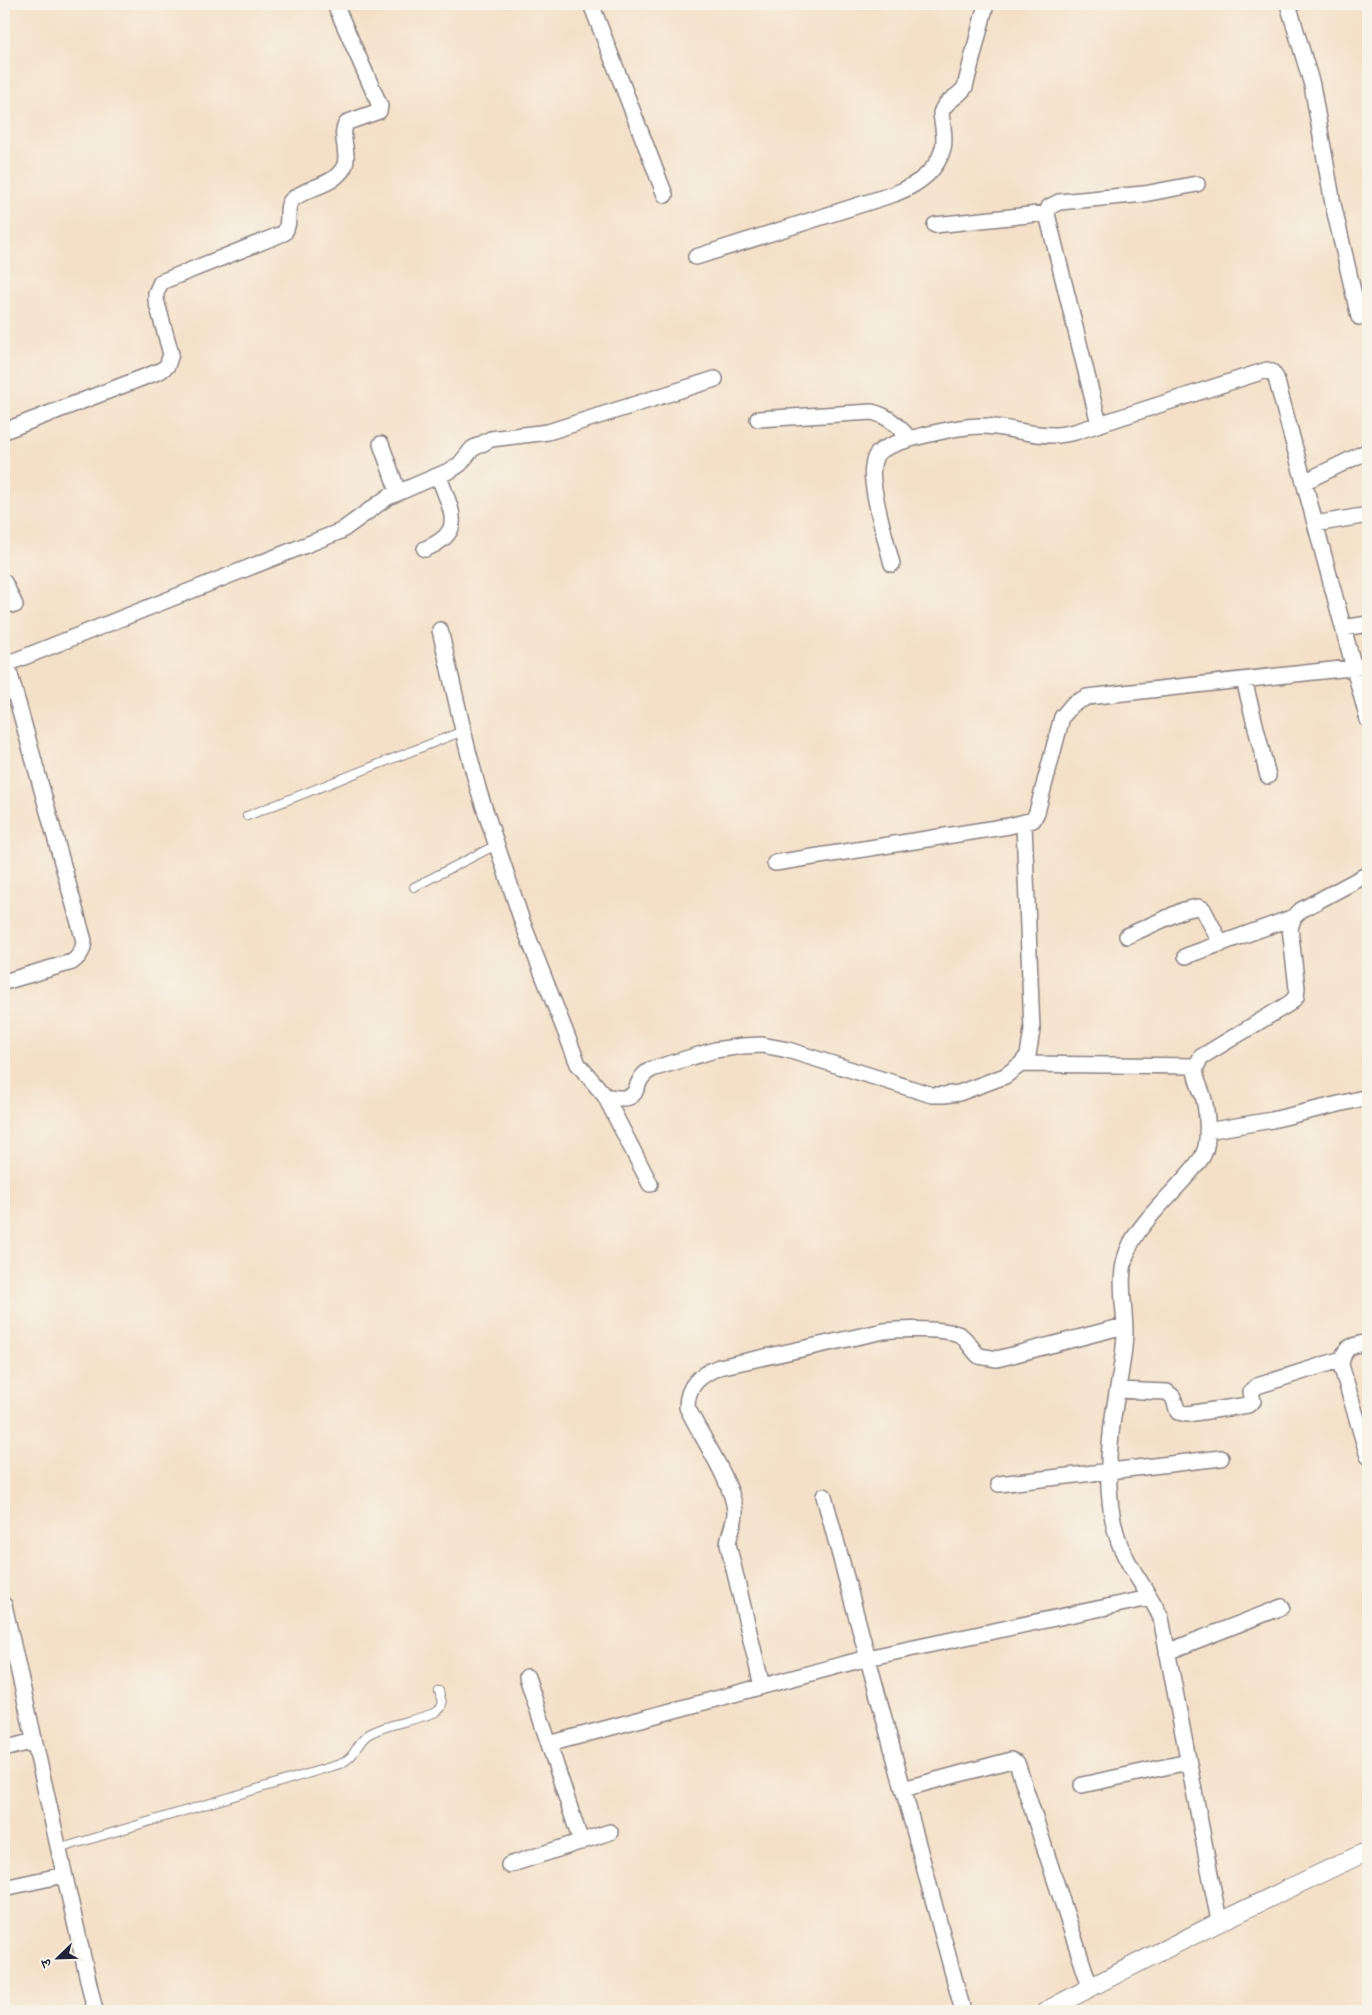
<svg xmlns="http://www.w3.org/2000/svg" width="1372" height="2015" viewBox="0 0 1372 2015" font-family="'IM FELL Double Pica','Noto Serif Devanagari',serif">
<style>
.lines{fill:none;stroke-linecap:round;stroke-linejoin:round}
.service-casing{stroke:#8b8182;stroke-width:10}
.minor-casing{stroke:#8b8182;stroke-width:18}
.tertiary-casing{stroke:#8b8182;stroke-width:20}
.service{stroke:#fff;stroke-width:8}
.minor{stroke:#fff;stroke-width:15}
.tertiary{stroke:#fff;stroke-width:18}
</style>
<rect width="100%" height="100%" fill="#f7f3e8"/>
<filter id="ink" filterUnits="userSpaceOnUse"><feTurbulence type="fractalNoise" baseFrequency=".02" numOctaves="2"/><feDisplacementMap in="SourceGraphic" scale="10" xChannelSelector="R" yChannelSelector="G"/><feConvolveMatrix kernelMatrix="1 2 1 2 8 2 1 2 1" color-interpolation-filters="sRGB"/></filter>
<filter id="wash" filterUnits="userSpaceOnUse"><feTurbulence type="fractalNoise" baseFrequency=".0096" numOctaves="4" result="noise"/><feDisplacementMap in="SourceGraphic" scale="20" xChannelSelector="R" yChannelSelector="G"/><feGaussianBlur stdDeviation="1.12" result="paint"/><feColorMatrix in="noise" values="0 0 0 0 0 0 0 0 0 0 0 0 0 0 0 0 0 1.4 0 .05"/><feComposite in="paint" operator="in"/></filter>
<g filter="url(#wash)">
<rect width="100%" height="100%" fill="#f4e0c8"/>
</g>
<g filter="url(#ink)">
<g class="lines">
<defs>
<path id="service" d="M247,816L463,731
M414,887L496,845
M58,1849L340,1764C358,1756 355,1743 369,1734C389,1723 415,1721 436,1712L441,1708L442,1703L439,1691"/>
<path id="minor" d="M591,4L665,195
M1288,4L1312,85L1333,204L1359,317
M935,225L1047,213
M696,257L894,194C915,186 937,172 943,148C946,138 942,124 941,113C945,100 958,98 965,87L986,4
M758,419L872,412C889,416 898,426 910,439
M1099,424L1048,218L1047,213L1049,207L1059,202L1144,194L1197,184
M4,431L160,371L167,366L171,354L156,300V293L161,282L284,233C292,222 284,207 292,200C307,186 333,187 344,167C351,153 337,133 348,122L379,111L380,106L335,4
M381,444L398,492
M1304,482L1368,451
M1315,524L1368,515
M425,549C468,531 450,511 439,476
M892,564C887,544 869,484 873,467C873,463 875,456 878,453C892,440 960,426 981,426C1006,426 1031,436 1056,435C1063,435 1069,433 1075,432L1267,370L1272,372L1276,378L1368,720
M4,582L15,605
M1343,628L1368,624
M440,630L467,747L479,792L523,924L578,1064L605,1096L650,1184
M4,665L341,531L388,497L451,470L460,464L472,449L491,439L548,432L715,379
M1244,680L1268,776
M775,863L1009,826L1033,820L1037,812L1062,717L1073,704L1087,697L1368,666
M1127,936L1184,910L1198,907L1203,909L1221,944
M1186,956L1294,917
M4,982L72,962C80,956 83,951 84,941L7,664
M1021,1064L1196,1066
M605,1096C649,1105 626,1083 652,1069L715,1050L743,1046L762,1045L788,1050L932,1095H944L959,1093L1005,1076L1021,1064L1028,1055L1032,1030L1024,824
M1207,1131L1272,1120L1368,1097
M1368,1342C1350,1346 1344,1346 1341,1365L1368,1456
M1118,1390L1167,1392L1173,1397L1178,1412L1187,1414L1248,1405L1253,1401L1251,1392L1257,1386L1342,1359
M999,1484L1221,1458
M824,1496L963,2011
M4,1605L95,2011
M1167,1652L1282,1607
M527,1677L581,1842
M762,1686L728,1544C729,1533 736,1522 735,1510C732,1481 700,1435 687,1407C687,1385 700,1375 719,1367L884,1331C900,1329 947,1328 960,1335C967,1339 972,1350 979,1356L997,1359L1124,1326
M549,1744L867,1658L1149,1598
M4,1749L34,1741
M1082,1785L1188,1762
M903,1789L1004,1762L1011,1760L1017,1763L1090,1987
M509,1865L610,1832
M4,1888L64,1875
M1219,1921L1161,1618C1149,1591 1129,1570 1119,1542C1107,1508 1107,1469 1111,1434C1114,1400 1124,1367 1125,1333C1125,1305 1117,1276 1128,1250C1137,1226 1169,1197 1186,1177C1192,1170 1201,1161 1204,1153C1210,1139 1207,1110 1203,1096C1201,1089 1197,1082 1196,1075C1194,1069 1198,1063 1201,1057L1290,1003L1296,997L1297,988L1290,928L1294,917L1301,910L1368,874"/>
<path id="tertiary" d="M1046,2011C1152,1954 1259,1902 1368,1851"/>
</defs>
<!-- service casing -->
<use href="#service" class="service-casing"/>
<!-- minor casing -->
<use href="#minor" class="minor-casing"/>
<!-- tertiary casing -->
<use href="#tertiary" class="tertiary-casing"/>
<!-- service -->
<use href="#service" class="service"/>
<!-- minor -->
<use href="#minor" class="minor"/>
<!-- tertiary -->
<use href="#tertiary" class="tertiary"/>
</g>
</g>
<!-- margin -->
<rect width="1372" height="2015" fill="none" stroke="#f7f3e8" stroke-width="20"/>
<!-- north arrow -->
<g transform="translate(58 1958) rotate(247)" stroke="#f7f3e8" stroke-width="4" paint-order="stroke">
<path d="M0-4L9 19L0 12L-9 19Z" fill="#22223b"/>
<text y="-8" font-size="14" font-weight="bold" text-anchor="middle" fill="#22223b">उ</text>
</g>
</svg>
